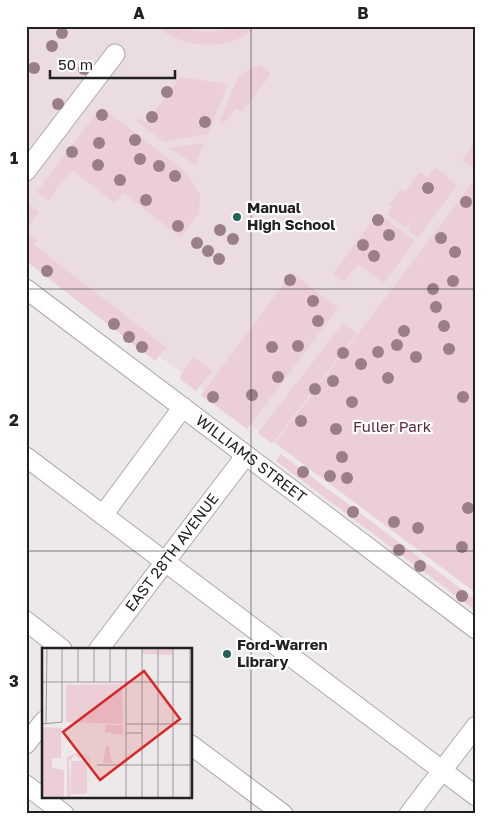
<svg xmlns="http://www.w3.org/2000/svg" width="502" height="840" viewBox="0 0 502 840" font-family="'Golos Text',sans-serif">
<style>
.built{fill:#eadce1}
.green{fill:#ecced7}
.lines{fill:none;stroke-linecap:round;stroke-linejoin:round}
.minor-casing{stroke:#afa9ab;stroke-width:21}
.minor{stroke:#fff;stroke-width:19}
.tree{fill:#9a7e89}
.grid{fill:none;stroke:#222020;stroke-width:1;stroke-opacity:0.55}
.poi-dot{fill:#1f6457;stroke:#fff;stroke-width:2}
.labels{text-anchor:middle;stroke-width:4.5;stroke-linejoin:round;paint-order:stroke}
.poi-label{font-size:15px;font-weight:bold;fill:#222020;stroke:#fff;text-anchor:start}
.park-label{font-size:15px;fill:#57273a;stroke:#fff}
.street-label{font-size:15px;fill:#222020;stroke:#fff}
.inset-road{fill:none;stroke:#9c9899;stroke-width:1}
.view{fill:#d62828;fill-opacity:0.15;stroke:#d62828;stroke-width:2.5}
.inset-edge{fill:none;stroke:#222020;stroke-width:2.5}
.neatline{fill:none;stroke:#222020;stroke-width:2}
.grid-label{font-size:16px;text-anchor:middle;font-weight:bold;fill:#222020}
</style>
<rect width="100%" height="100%" fill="#ede8e9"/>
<!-- built -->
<path class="built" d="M26,26H476V178L275,443L26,255Z"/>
<!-- green -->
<path class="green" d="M155,26H182L199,31L209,32L221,30L233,26H258C228,53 186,49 155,26Z
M260,65L271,74L242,112L236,108L223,124L219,122L239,75Z
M180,77L228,84L208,134L164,142L136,121L138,118L146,123Z
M101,107L186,172L200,195L199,213L181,237L123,193L115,203L72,170L48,200L37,192Z
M476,141V161L471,167L462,160Z
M204,143L196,165L169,148Z
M435,167L449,178V179L457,185L418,238L408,230L411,225L409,223L405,228L387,214L392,207L389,205L401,189L405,192L420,172L427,177Z
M476,178V593L275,443Z
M27,203L39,212L26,229V204Z
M378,213L415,241L384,283L358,264L344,282L333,274Z
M26,231L37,240L34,245L166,347L155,361L26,261Z
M292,273L338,308L247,429L201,395Z
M343,323L357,333L272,444L258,433Z
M194,357L212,371L196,391L180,379V376Z
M281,454L476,600V611L276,461Z"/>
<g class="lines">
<defs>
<g id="minor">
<path d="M26,171L115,54"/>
<path id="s1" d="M26,289L476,629"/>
<path d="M26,457L476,796"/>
<path d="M103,515L183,407"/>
<path d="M26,621L62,649"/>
<path id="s2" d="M99,649L246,455"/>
<path d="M26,744L44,721"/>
<path d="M191,745L283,814"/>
<path d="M26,785L64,814"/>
<path d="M409,814L476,726"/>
</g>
</defs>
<!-- minor casing -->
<use href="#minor" class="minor-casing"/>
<!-- minor -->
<use href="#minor" class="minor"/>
</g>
<!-- trees -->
<g class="tree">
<circle cx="62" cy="33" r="6"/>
<circle cx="52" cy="46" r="6"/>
<circle cx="34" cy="68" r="6"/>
<circle cx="84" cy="69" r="6"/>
<circle cx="167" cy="92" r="6"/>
<circle cx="58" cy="104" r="6"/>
<circle cx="102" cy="115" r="6"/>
<circle cx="152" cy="117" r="6"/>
<circle cx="205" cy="122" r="6"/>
<circle cx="135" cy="140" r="6"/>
<circle cx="99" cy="143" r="6"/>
<circle cx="72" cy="152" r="6"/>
<circle cx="140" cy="159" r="6"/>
<circle cx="98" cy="165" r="6"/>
<circle cx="159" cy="166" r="6"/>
<circle cx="175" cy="176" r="6"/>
<circle cx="120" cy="180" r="6"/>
<circle cx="428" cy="188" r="6"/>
<circle cx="146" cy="200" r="6"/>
<circle cx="466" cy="202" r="6"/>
<circle cx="378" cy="220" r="6"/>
<circle cx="178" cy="226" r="6"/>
<circle cx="220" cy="230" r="6"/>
<circle cx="389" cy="235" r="6"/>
<circle cx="441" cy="238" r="6"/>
<circle cx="233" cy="239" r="6"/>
<circle cx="197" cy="243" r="6"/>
<circle cx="363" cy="245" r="6"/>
<circle cx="208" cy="251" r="6"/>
<circle cx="455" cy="252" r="6"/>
<circle cx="374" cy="256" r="6"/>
<circle cx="219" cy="259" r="6"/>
<circle cx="47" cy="271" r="6"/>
<circle cx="290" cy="280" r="6"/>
<circle cx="453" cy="281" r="6"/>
<circle cx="433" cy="289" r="6"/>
<circle cx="313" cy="301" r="6"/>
<circle cx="436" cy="307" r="6"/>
<circle cx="318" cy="321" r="6"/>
<circle cx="114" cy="324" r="6"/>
<circle cx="444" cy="326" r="6"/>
<circle cx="404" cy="331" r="6"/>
<circle cx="129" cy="337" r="6"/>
<circle cx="397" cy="345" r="6"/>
<circle cx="298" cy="346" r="6"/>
<circle cx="142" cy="347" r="6"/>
<circle cx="272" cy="347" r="6"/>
<circle cx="449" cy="349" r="6"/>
<circle cx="378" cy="352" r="6"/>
<circle cx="343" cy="353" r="6"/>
<circle cx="416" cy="357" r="6"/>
<circle cx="361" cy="364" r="6"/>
<circle cx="278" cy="377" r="6"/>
<circle cx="388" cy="378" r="6"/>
<circle cx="333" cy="381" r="6"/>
<circle cx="315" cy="389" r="6"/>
<circle cx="252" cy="395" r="6"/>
<circle cx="213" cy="397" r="6"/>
<circle cx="463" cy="397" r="6"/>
<circle cx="352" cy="402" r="6"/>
<circle cx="301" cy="421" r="6"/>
<circle cx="336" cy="429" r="6"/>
<circle cx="342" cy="457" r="6"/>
<circle cx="303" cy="472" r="6"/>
<circle cx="330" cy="476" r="6"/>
<circle cx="347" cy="478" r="6"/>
<circle cx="468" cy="508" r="6"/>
<circle cx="353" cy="512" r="6"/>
<circle cx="394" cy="522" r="6"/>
<circle cx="418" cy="528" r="6"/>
<circle cx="462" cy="547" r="6"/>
<circle cx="399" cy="550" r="6"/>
<circle cx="420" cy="566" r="6"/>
<circle cx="462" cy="596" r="6"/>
</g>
<!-- grid -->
<path class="grid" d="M251,26V814M26,289H476M26,551H476"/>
<!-- markers -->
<g class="poi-dot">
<circle cx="237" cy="217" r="5"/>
<circle cx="227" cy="654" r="5"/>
</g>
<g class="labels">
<!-- poi labels -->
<g class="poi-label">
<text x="247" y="213">Manual<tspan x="247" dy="17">High School</tspan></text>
<text x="237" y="650">Ford-Warren<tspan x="237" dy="17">Library</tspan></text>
</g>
<!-- park labels -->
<g class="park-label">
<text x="392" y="432">Fuller Park</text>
</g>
<!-- street labels -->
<g class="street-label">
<text dy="5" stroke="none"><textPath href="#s1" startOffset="282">WILLIAMS STREET</textPath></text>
<text dy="5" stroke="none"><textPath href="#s2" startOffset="121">EAST 28TH AVENUE</textPath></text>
</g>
</g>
<!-- overview -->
<g transform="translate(42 648)">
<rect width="150" height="150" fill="#ede8e9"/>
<path d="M100,0H131V7L100,6ZM80,36L81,76L24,74V37ZM63,77H81V87L63,84ZM0,79L19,80V110H10V120L22,122V150H0ZM64,98H67L69,113L73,115H61ZM32,106H43L48,111L47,150V112L43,107H35L39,108L37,111L33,107L27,113L29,150H25V109ZM29,113H45V146H29Z" fill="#ecced7"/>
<path class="inset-road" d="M36,0V34M52,0V34M84,0V150M100,0V150M0,34H150M68,34V0M0,76L20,74V0M4,76L5,0M84,76H150M84,85H100M55,117H150M116,150V1M131,150V0M148,150V0"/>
<path class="view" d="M102,23L138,71L58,132L21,84Z"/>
<rect width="150" height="150" class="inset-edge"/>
</g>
<!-- border -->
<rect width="502" height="840" fill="none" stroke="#ffffff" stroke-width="55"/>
<!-- scale -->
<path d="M50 70v8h125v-8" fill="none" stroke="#222020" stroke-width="2.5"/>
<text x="58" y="70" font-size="15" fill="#222020" stroke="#ffffff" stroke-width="4" paint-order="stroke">50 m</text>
<rect x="28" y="28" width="446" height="784" class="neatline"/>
<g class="grid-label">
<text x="139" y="19">A</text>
<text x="363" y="19">B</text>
<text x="14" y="164">1</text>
<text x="14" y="426">2</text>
<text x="14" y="687">3</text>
</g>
</svg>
